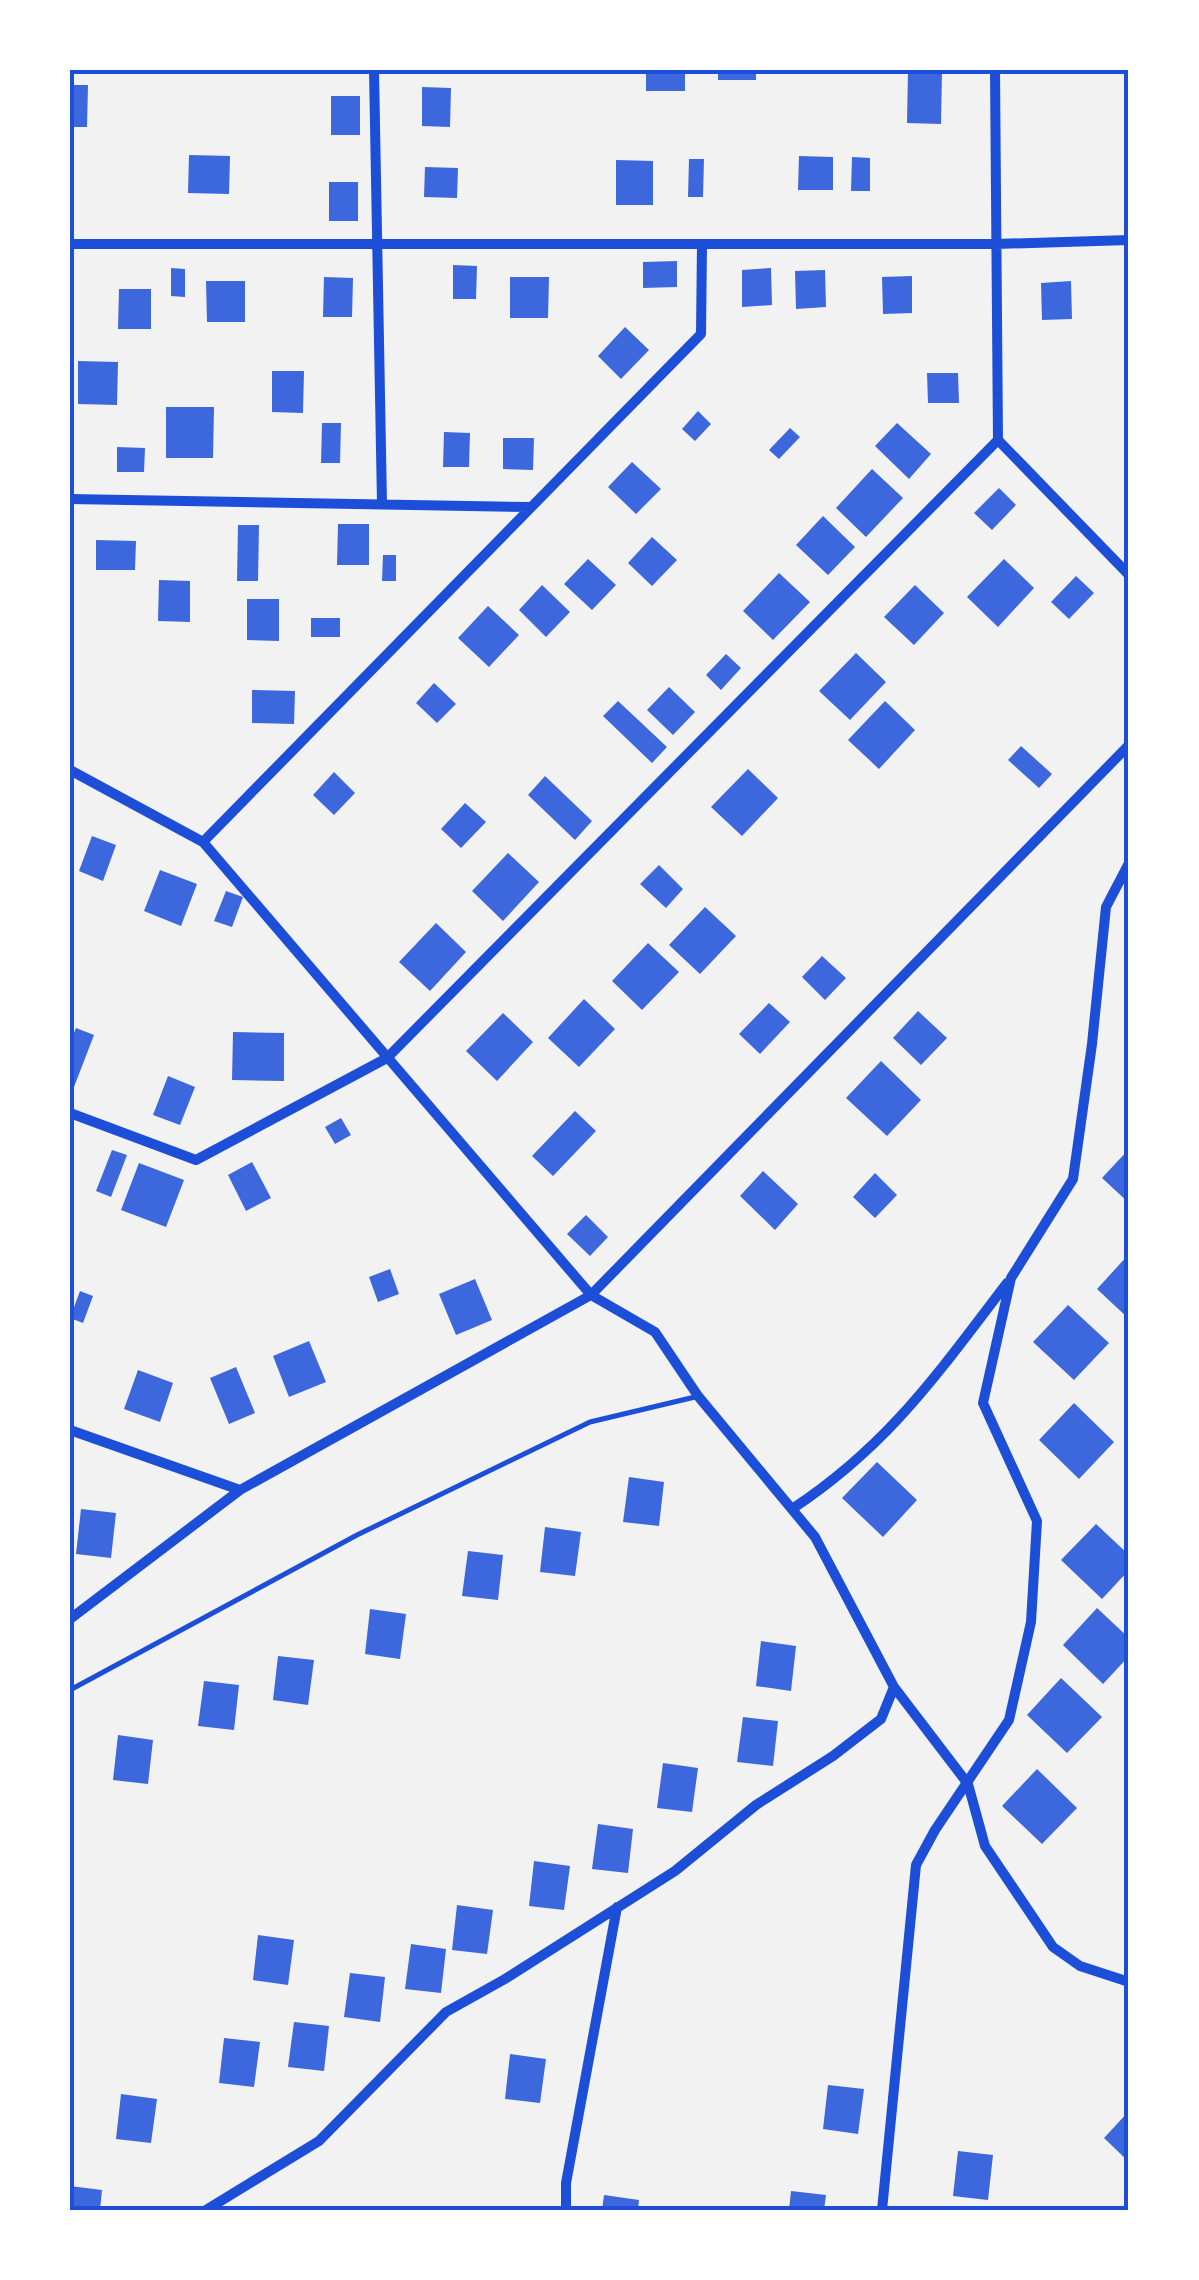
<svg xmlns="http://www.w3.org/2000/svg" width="1199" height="2280" viewBox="0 0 1199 2280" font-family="'Noto Serif',serif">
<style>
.building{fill:#3d67dc}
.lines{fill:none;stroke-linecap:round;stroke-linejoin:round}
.service{stroke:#1d4ed8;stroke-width:5}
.minor{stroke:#1d4ed8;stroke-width:10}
.neatline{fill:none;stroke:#1d4ed8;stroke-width:4}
</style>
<rect width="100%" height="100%" fill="#f2f2f2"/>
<!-- building -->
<path class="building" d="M646,70H685V91H646Z
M718,70H756V80H718Z
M908,70H942L941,124L907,123Z
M70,85H88L87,127H70Z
M422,87L451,88L450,127L422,126Z
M331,96H360V135H331Z
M189,155L230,156L229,194L188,193Z
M799,156L833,157V190H798Z
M852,157L870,158V191H851Z
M689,159H704L703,197H688Z
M616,160L653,161V205H616Z
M425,167L458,168L457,198L424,197Z
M329,182H358V221H329Z
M677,261V287L643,288V262Z
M453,265L477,266L476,299H453Z
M171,268L185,269V297L171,296Z
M771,268L772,305L742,307V270Z
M825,270L826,307L796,309L795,271Z
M912,276V313L883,314L882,277Z
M324,277L353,278L352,317H323Z
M510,277H549L548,318H510Z
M206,281H245V322H207Z
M1071,281L1072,319L1042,320L1041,283Z
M119,289H151V329H118Z
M625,327L649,350L621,379L598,356Z
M78,361L118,362L117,405L78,404Z
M272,371H304L303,413L272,412Z
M927,373H958L959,403H928Z
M166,407H214L213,458H166Z
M698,411L711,424L695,441L682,429Z
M322,423H341L340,463H321Z
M897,423L931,454L909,479L875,446Z
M790,428L800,437L779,459L769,450Z
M444,432L470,433L469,467H443Z
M503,438H534L533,470L503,469Z
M117,447L145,448L144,472H117Z
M632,462L661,489L636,514L608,487Z
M872,469L903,498L866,537L836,508Z
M999,488L1016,505L992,530L974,513Z
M823,516L855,547L828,575L796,545Z
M338,524H369V565H337Z
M238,525H259L258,581H237Z
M652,537L677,560L652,586L628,563Z
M96,540L136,541L135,570H96Z
M383,555H396V581H382Z
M588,559L616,585L592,610L564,584Z
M1004,559L1034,588L998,627L967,597Z
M779,573L810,602L773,640L743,611Z
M1076,576L1094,593L1069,619L1051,602Z
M159,580L190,581V622L158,621Z
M542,585L570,612L546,637L519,610Z
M915,585L944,613L914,645L884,617Z
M247,599H279V641L247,640Z
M488,606L519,635L489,667L458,638Z
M311,618H340V637H311Z
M856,653L886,682L850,720L819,691Z
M726,654L741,668L721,690L706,675Z
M434,683L456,704L437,723L416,703Z
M669,687L695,712L673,735L647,710Z
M252,690L295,691L294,724L252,723Z
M618,701L667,747L652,763L603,716Z
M885,701L915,730L879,769L848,740Z
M1021,746L1052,774L1039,788L1008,760Z
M748,769L778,798L742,836L711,807Z
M334,772L355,793L334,815L313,795Z
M545,776L592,821L575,840L528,795Z
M465,803L486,822L461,848L441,829Z
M92,836L116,845L103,881L79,871Z
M508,853L539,882L503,921L472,891Z
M659,865L683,889L666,908L640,884Z
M160,870L197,884L181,926L144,911Z
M226,891L243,897L232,927L214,921Z
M705,907L736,936L700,974L669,945Z
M436,923L466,952L430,991L399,962Z
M648,943L679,972L642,1010L612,981Z
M822,956L846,978L825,1000L802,977Z
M584,999L615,1029L579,1067L548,1038Z
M769,1003L790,1022L760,1054L739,1034Z
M918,1011L947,1038L921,1065L893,1038Z
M503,1013L533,1042L497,1081L466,1051Z
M76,1028L94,1035L74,1087L70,1086V1043Z
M233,1032L284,1033V1081L232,1080Z
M881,1061L921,1100L887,1136L846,1098Z
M168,1076L195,1087L180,1125L153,1115Z
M575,1111L596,1131L553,1176L532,1156Z
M341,1118L351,1135L335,1144L325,1127Z
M1129,1149V1203L1102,1178Z
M112,1150L127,1155L111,1197L96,1191Z
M252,1162L271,1198L246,1211L228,1175Z
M139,1163L184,1180L166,1227L121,1210Z
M763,1171L798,1204L775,1230L740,1196Z
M875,1173L897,1195L875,1218L853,1197Z
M586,1215L608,1237L590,1256L567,1234Z
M1129,1254V1319L1097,1289Z
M390,1269L399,1294L378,1302L369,1277Z
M475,1279L492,1320L456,1335L439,1294Z
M80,1291L93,1296L83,1323L70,1318Z
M1068,1305L1109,1343L1074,1380L1033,1342Z
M309,1341L326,1382L289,1397L273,1356Z
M236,1367L255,1413L229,1424L210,1378Z
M138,1370L173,1383L160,1422L124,1409Z
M1074,1403L1114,1442L1079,1479L1039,1440Z
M877,1462L917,1500L883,1537L842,1498Z
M629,1477L664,1482L659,1526L623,1522Z
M81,1509L116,1513L111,1558L76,1554Z
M1096,1524L1129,1555V1570L1102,1599L1061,1560Z
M545,1527L581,1532L575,1576L540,1572Z
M468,1551L503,1555L498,1600L462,1596Z
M1097,1608L1129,1638V1656L1103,1684L1063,1645Z
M370,1609L406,1614L400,1659L365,1654Z
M761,1641L796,1646L791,1691L756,1686Z
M278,1656L314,1660L308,1705L273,1700Z
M1061,1678L1102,1717L1067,1753L1027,1715Z
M204,1681L239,1685L234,1730L198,1726Z
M743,1717L778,1721L773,1766L737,1762Z
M118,1735L153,1740L148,1784L113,1780Z
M663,1763L698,1768L692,1812L657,1808Z
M1037,1769L1077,1808L1042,1844L1002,1806Z
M598,1824L633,1829L628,1873L592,1869Z
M534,1861L570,1866L564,1910L529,1906Z
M457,1905L493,1910L487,1954L452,1950Z
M258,1935L294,1940L288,1985L253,1980Z
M411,1944L446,1949L441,1993L405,1989Z
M350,1973L385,1977L380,2022L344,2017Z
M294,2022L329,2026L324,2071L288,2067Z
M224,2038L260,2042L254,2087L219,2083Z
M510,2054L546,2059L540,2103L505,2099Z
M828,2085L864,2089L858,2134L823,2129Z
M121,2094L157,2099L151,2143L116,2139Z
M1129,2111V2162L1104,2138Z
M958,2151L993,2155L988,2200L953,2196Z
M70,2186L102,2190L100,2210H70Z
M791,2191L826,2195L824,2210H789Z
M604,2195L639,2200L638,2210H602Z"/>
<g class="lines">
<!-- service -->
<path class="service" d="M70,1690L357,1535L590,1422L695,1397"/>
<!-- minor -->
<path class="minor" d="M374,70L382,504
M995,70L998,440L1129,575
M70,244H996L1129,240
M70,499L529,507
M70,770L203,842L591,1295L655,1332L698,1396L815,1537L894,1687L968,1784L985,1846L1053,1947L1080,1966L1129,1982
M203,842L701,334L702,244
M70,1113L196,1160L387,1058L998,440
M70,1430L240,1490L591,1295L1129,745
M792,1509C889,1445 938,1373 1007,1283
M70,1619L240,1490
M206,2210L319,2141L446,2012L505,1979L675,1871L756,1805L833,1756L881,1719L894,1687
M566,2210V2183L617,1907
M882,2210L916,1865L935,1830L1009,1720L1031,1622L1037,1521L983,1403L1011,1278L1073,1179L1092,1044L1106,907L1129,863"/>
</g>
<!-- border -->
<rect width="1199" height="2280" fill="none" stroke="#ffffff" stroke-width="145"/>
<rect x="72" y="72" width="1054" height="2136" class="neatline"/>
</svg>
